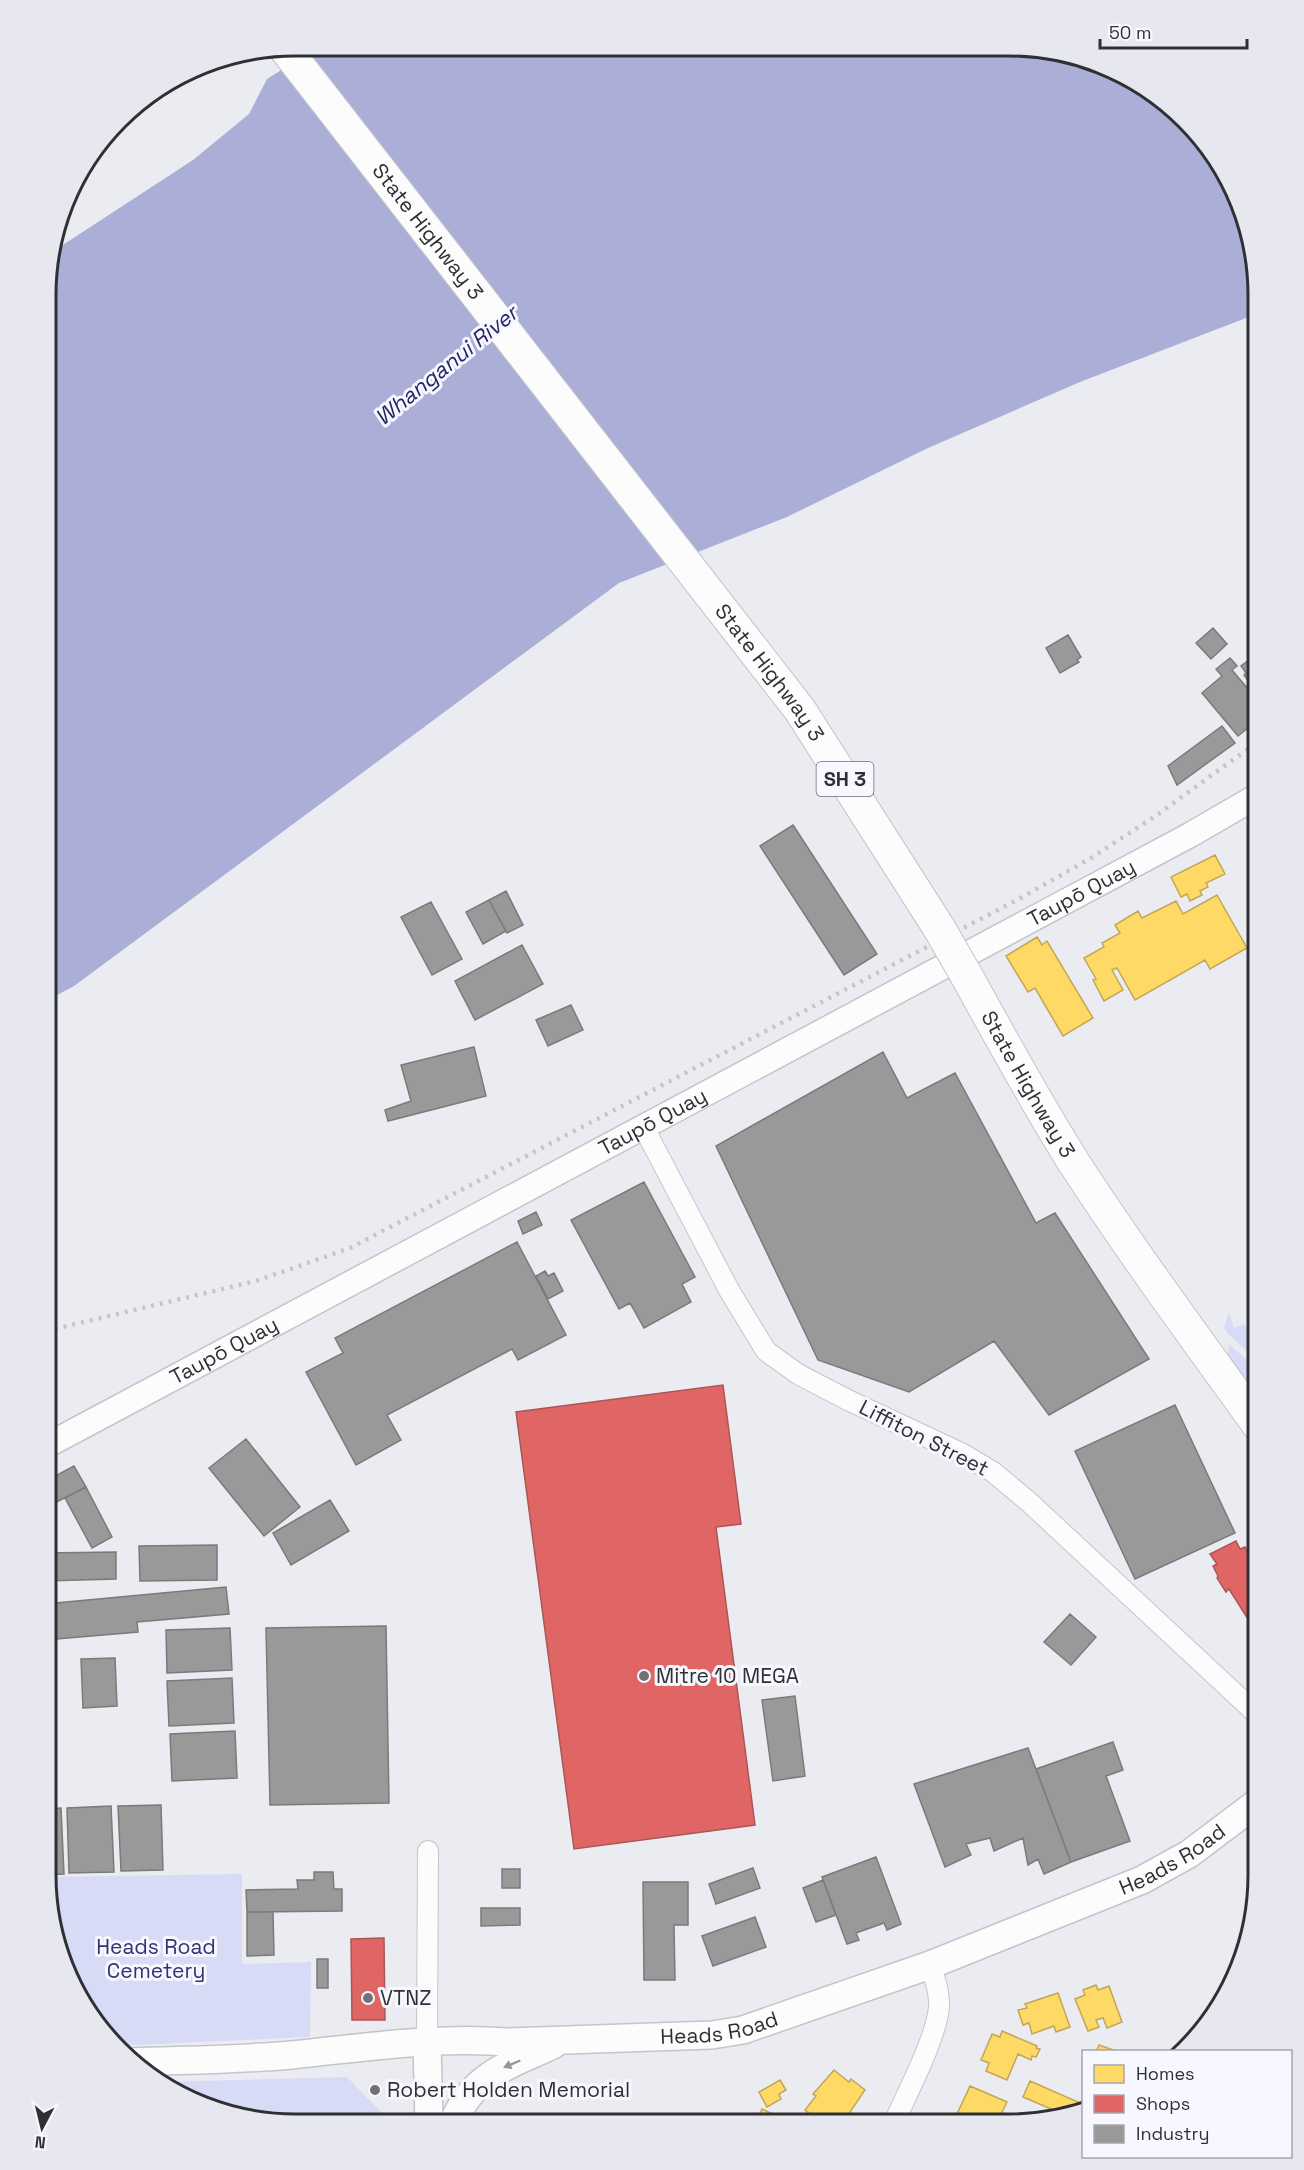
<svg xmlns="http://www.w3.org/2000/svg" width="1304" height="2170" viewBox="0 0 1304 2170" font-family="'Space Grotesk',sans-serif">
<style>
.green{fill:#d8dbf6}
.water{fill:#abaed6}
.homes{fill:#ffd966;stroke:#c1a657;stroke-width:1.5}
.shops{fill:#e06666;stroke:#ab5657;stroke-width:1.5}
.industry{fill:#999;stroke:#797a7a;stroke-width:1.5}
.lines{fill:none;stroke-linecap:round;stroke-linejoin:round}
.minor-casing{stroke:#c4c5c9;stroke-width:22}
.tertiary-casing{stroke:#c4c5c9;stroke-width:27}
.secondary-casing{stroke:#c4c5c9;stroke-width:30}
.trunk-casing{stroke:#c4c5c9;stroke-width:34}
.minor{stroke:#fcfcfd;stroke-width:20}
.tertiary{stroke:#fcfcfd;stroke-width:24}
.secondary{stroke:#fcfcfd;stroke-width:27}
.trunk{stroke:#fcfcfd;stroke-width:32}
.rail{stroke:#c6c6c6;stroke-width:4.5;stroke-dasharray:3 6;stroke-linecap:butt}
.trunk-bridge-casing{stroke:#c4c5c9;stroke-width:34;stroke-linecap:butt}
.trunk-bridge{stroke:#fcfcfd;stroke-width:32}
.oneway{fill:#969698}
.poi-dot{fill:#717276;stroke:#f6f7ff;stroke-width:2}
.labels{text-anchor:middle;stroke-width:6;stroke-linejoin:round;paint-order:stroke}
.shield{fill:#f6f7ff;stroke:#6b6c70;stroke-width:1.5}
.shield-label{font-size:20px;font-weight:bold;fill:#2f3033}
.street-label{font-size:21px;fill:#2f3033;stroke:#f6f7ff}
.poi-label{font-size:21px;fill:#2f3033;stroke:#f6f7ff;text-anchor:start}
.park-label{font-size:21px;fill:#333274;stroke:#f6f7ff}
.water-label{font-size:22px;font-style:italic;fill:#272364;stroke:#f6f7ff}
.rim{fill:none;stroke:#2f3033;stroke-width:3}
</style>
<rect width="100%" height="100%" fill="#ebecf1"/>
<!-- green -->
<path class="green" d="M1229,1312L1234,1328L1244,1324L1251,1334L1259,1331V1362L1228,1334L1224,1327Z
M1229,1344L1259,1371V1404L1227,1365Z
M242,1874V1964L311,1962L310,2037L115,2046L97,2028L64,1971L45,1877Z
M347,2077L385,2116V2123H262L199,2106L157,2082Z"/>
<!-- water -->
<path class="water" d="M321,45L1043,47L1106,64L1162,97L1208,143L1240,199L1259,294V313L1080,382L928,448L787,517L619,583L74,986L46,1001L47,262L49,254L193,160L249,114L267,79Z"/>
<!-- homes -->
<path class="homes" d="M1215,855L1225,874L1206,883L1208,887L1200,891L1202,895L1190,901L1187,894L1181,897L1171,877Z
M1217,895L1247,948L1210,969L1205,960L1135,1000L1117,968L1112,970L1123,990L1104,1001L1093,980L1096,979L1084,958L1104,947L1102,943L1120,933L1115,925L1138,911L1142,918L1176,901L1183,914Z
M1037,937L1042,945L1047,941L1093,1018L1063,1036L1035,988L1028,992L1006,956Z
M1096,1985L1098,1990L1109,1986L1122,2022L1107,2028L1103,2018L1096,2020L1099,2027L1088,2031L1075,1999L1085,1995L1083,1990Z
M1058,1993L1070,2027L1056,2032L1054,2026L1032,2034L1029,2023L1023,2025L1018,2010L1027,2008L1025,2004Z
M1002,2031L1037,2046L1036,2048L1040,2049L1036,2057L1032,2056L1031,2060L1018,2054L1007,2080L986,2071L989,2063L981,2060L992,2034L1000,2037Z
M1099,2045L1116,2051L1096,2052Z
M834,2070L849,2082L851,2079L865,2090L846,2118L844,2117L839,2125L823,2124L805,2110L816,2096L813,2094Z
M780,2080L786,2090L779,2094L781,2099L767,2107L759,2092Z
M1030,2081L1078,2102L1073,2112L1063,2114L1023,2097Z
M970,2086L1007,2102L996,2125H981L957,2114Z
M762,2109L779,2117L775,2124H767L757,2120Z"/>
<!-- shops -->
<path class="shops" d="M723,1385L741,1524L716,1527L755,1825L574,1849L516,1412Z
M1236,1541L1240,1549L1245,1547L1248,1553L1253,1550L1259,1558V1562L1255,1564L1259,1570V1625L1253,1617L1248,1619L1229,1589L1226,1592L1217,1578L1218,1576L1213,1566L1217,1564L1210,1554Z
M384,1938L385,2020H352L351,1939Z"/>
<!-- industry -->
<path class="industry" d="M1213,628L1227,644L1211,659L1196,643Z
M1068,635L1081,657L1077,660L1079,662L1060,673L1046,648Z
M1254,656L1259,663V672L1253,677L1256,681L1251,685L1244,675L1246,673L1241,666Z
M1230,658L1237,666L1232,670L1259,702V719L1238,736L1202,693L1222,676L1216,669Z
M1222,726L1235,743L1177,785L1168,766Z
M793,825L877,954L844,975L760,846Z
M506,891L523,925L507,933L489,900Z
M489,900L506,931L483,944L466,912Z
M431,902L462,959L432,975L401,917Z
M522,945L543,984L475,1020L455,981Z
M571,1005L583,1030L548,1046L536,1020Z
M474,1047L486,1096L388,1121L385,1110L411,1101L401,1065Z
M883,1052L907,1098L955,1073L1036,1223L1055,1213L1149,1359L1049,1415L994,1341L909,1392L818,1360L716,1146Z
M644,1182L695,1277L682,1284L691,1302L644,1328L630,1303L619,1309L571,1220Z
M536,1212L542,1225L523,1234L518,1221Z
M517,1242L566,1335L518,1360L512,1349L387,1415L401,1440L356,1465L306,1372L343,1353L335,1338Z
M545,1271L548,1276L554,1273L563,1291L548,1299L536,1276Z
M1175,1405L1235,1533L1135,1579L1075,1451Z
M246,1439L300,1507L264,1536L209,1468Z
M74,1466L86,1487L45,1508L46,1481Z
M86,1487L112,1537L92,1548L65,1498Z
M330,1500L349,1531L291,1565L273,1533Z
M217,1545V1580L140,1581L139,1546Z
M116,1552V1579L45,1581V1553Z
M226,1587L229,1614L137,1622L138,1632L45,1640V1604Z
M1070,1614L1096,1637L1071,1665L1044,1642Z
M386,1626L389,1803L270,1805L266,1628Z
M230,1628L232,1670L167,1673L166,1630Z
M115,1658L117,1706L83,1708L81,1659Z
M232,1678L234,1723L169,1726L167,1681Z
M795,1696L805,1776L773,1781L762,1700Z
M235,1731L237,1778L172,1781L170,1734Z
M1113,1742L1123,1770L1106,1776L1130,1841L1071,1862L1036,1769Z
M1028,1748L1071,1862L1044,1874L1038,1859L1028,1865L1023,1838L994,1851L990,1838L966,1844L971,1855L945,1867L914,1784Z
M161,1805L163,1870L121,1871L118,1806Z
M111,1806L114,1872L69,1873L67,1808Z
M61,1808L64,1874L45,1875V1809Z
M876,1857L901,1924L887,1930L884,1923L856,1933L859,1940L847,1944L822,1877Z
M753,1868L760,1888L716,1904L709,1884Z
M502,1869H520V1888H502Z
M314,1872H333L334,1889H342V1911L247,1912L246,1890L298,1889L297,1880H314Z
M823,1880L836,1915L816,1922L803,1888Z
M643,1882H688V1925H674L675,1980H644Z
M481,1908H520V1925L481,1926Z
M247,1912H273L274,1955L247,1956Z
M755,1917L766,1947L713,1966L702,1936Z
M317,1959H328V1988H317Z"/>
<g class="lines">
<defs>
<path id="minor" d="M643,1126L729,1290L766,1351L798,1374L850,1401L963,1454L993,1472L1029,1502L1259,1716
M427,2042L428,1851
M893,2125C907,2093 936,2039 939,2007C940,1993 935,1978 930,1965"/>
<g id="tertiary">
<path id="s1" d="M46,1446L1190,835L1259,795"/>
</g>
<g id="secondary">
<path d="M427,2042L429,2123"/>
<path id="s2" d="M131,2062C184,2060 238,2060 291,2055C362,2048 436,2036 507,2042L712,2035L743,2030L930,1965L1142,1880L1189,1854L1258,1802"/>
<path d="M453,2123C474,2073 508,2066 553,2045"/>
</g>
<g id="trunk">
<path id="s3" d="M284,47L800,710L939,928"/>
<path id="s4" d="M965,973C1001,1038 1036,1103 1076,1166C1134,1255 1197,1340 1259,1426"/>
</g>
</defs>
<!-- minor casing -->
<use href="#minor" class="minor-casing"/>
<!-- tertiary casing -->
<use href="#tertiary" class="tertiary-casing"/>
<!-- secondary casing -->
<use href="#secondary" class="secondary-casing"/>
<!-- trunk casing -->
<use href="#trunk" class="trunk-casing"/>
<!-- minor -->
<use href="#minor" class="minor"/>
<!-- tertiary -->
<use href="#tertiary" class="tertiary"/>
<!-- secondary -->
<use href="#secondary" class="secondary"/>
<!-- trunk -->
<use href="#trunk" class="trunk"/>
<!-- rail -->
<path class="rail" d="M46,1331L256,1281L350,1248L1017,900L1091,858L1154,817L1259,741"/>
<defs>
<path id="trunk-bridge" d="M939,928L965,973"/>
</defs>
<!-- trunk-bridge casing -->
<use href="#trunk-bridge" class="trunk-bridge-casing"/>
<!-- trunk-bridge -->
<use href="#trunk-bridge" class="trunk-bridge"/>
</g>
<!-- one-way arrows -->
<defs><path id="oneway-solid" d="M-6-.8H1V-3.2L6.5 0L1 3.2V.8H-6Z" transform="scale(1.5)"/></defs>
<use class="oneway" href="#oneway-solid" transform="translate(512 2064) rotate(157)"/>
<!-- markers -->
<g class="poi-dot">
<circle cx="644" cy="1676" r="6"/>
<circle cx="368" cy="1998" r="6"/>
<circle cx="375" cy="2090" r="6"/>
</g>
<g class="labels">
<!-- shield labels -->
<rect class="shield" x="816.5" y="762" width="57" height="34" rx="4.5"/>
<g class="shield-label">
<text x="845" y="786">SH 3</text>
</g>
<!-- street labels -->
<g class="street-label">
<text dy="7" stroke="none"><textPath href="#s3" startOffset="234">State Highway 3</textPath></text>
<text dy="7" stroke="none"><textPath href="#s3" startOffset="792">State Highway 3</textPath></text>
<text dy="7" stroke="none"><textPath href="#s1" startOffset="1174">Taupō Quay</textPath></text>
<text dy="7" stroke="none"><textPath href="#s4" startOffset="128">State Highway 3</textPath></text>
<text dy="7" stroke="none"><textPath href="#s1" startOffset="688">Taupō Quay</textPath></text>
<text dy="7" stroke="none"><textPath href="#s1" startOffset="202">Taupō Quay</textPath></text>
<text transform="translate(924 1438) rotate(27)" y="7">Liffiton Street</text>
<text dy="7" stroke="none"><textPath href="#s2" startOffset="1076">Heads Road</textPath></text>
<text dy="7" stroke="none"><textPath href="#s2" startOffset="590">Heads Road</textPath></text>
</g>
<!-- poi labels -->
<g class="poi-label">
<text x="656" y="1683">Mitre 10 MEGA</text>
<text x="380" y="2005">VTNZ</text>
<text x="387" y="2097">Robert Holden Memorial</text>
</g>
<!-- park labels -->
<g class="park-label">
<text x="156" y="1954">Heads Road<tspan x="156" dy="24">Cemetery</tspan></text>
</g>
<!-- water labels -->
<g class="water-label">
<text transform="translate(446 365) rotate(-39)" y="8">Whanganui River</text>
</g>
</g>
<!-- crop -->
<path d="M0 0H1304V2170H0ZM295 56H1009A239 239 0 0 1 1248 295V1875A239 239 0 0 1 1009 2114H295A239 239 0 0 1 56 1875V295A239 239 0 0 1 295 56Z" fill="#e6e7ef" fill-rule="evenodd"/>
<path class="rim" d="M295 56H1009A239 239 0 0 1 1248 295V1875A239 239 0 0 1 1009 2114H295A239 239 0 0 1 56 1875V295A239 239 0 0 1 295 56Z"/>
<!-- legend -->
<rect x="1082" y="2050" width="210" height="108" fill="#f6f7ff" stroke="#a6a7ad" stroke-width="1.5"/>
<rect x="1094" y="2065" width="30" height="18" fill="#ffd966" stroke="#a6a7ad" stroke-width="1.5"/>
<text x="1136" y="2080" font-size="18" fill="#2f3033">Homes</text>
<rect x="1094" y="2095" width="30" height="18" fill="#e06666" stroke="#a6a7ad" stroke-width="1.5"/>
<text x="1136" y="2110" font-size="18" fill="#2f3033">Shops</text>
<rect x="1094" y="2125" width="30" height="18" fill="#999999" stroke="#a6a7ad" stroke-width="1.5"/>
<text x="1136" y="2140" font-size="18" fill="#2f3033">Industry</text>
<!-- north arrow -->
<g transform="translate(42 2128) rotate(187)" stroke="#f6f7ff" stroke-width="4.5" paint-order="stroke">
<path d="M0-4.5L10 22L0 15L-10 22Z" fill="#2f3033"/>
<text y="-9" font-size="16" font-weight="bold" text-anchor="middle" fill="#2f3033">N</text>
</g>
<!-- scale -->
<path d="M1100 39v9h147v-9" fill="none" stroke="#2f3033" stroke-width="3"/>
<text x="1109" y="39" font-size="18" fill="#2f3033" stroke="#f6f7ff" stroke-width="4.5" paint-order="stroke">50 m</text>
</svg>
